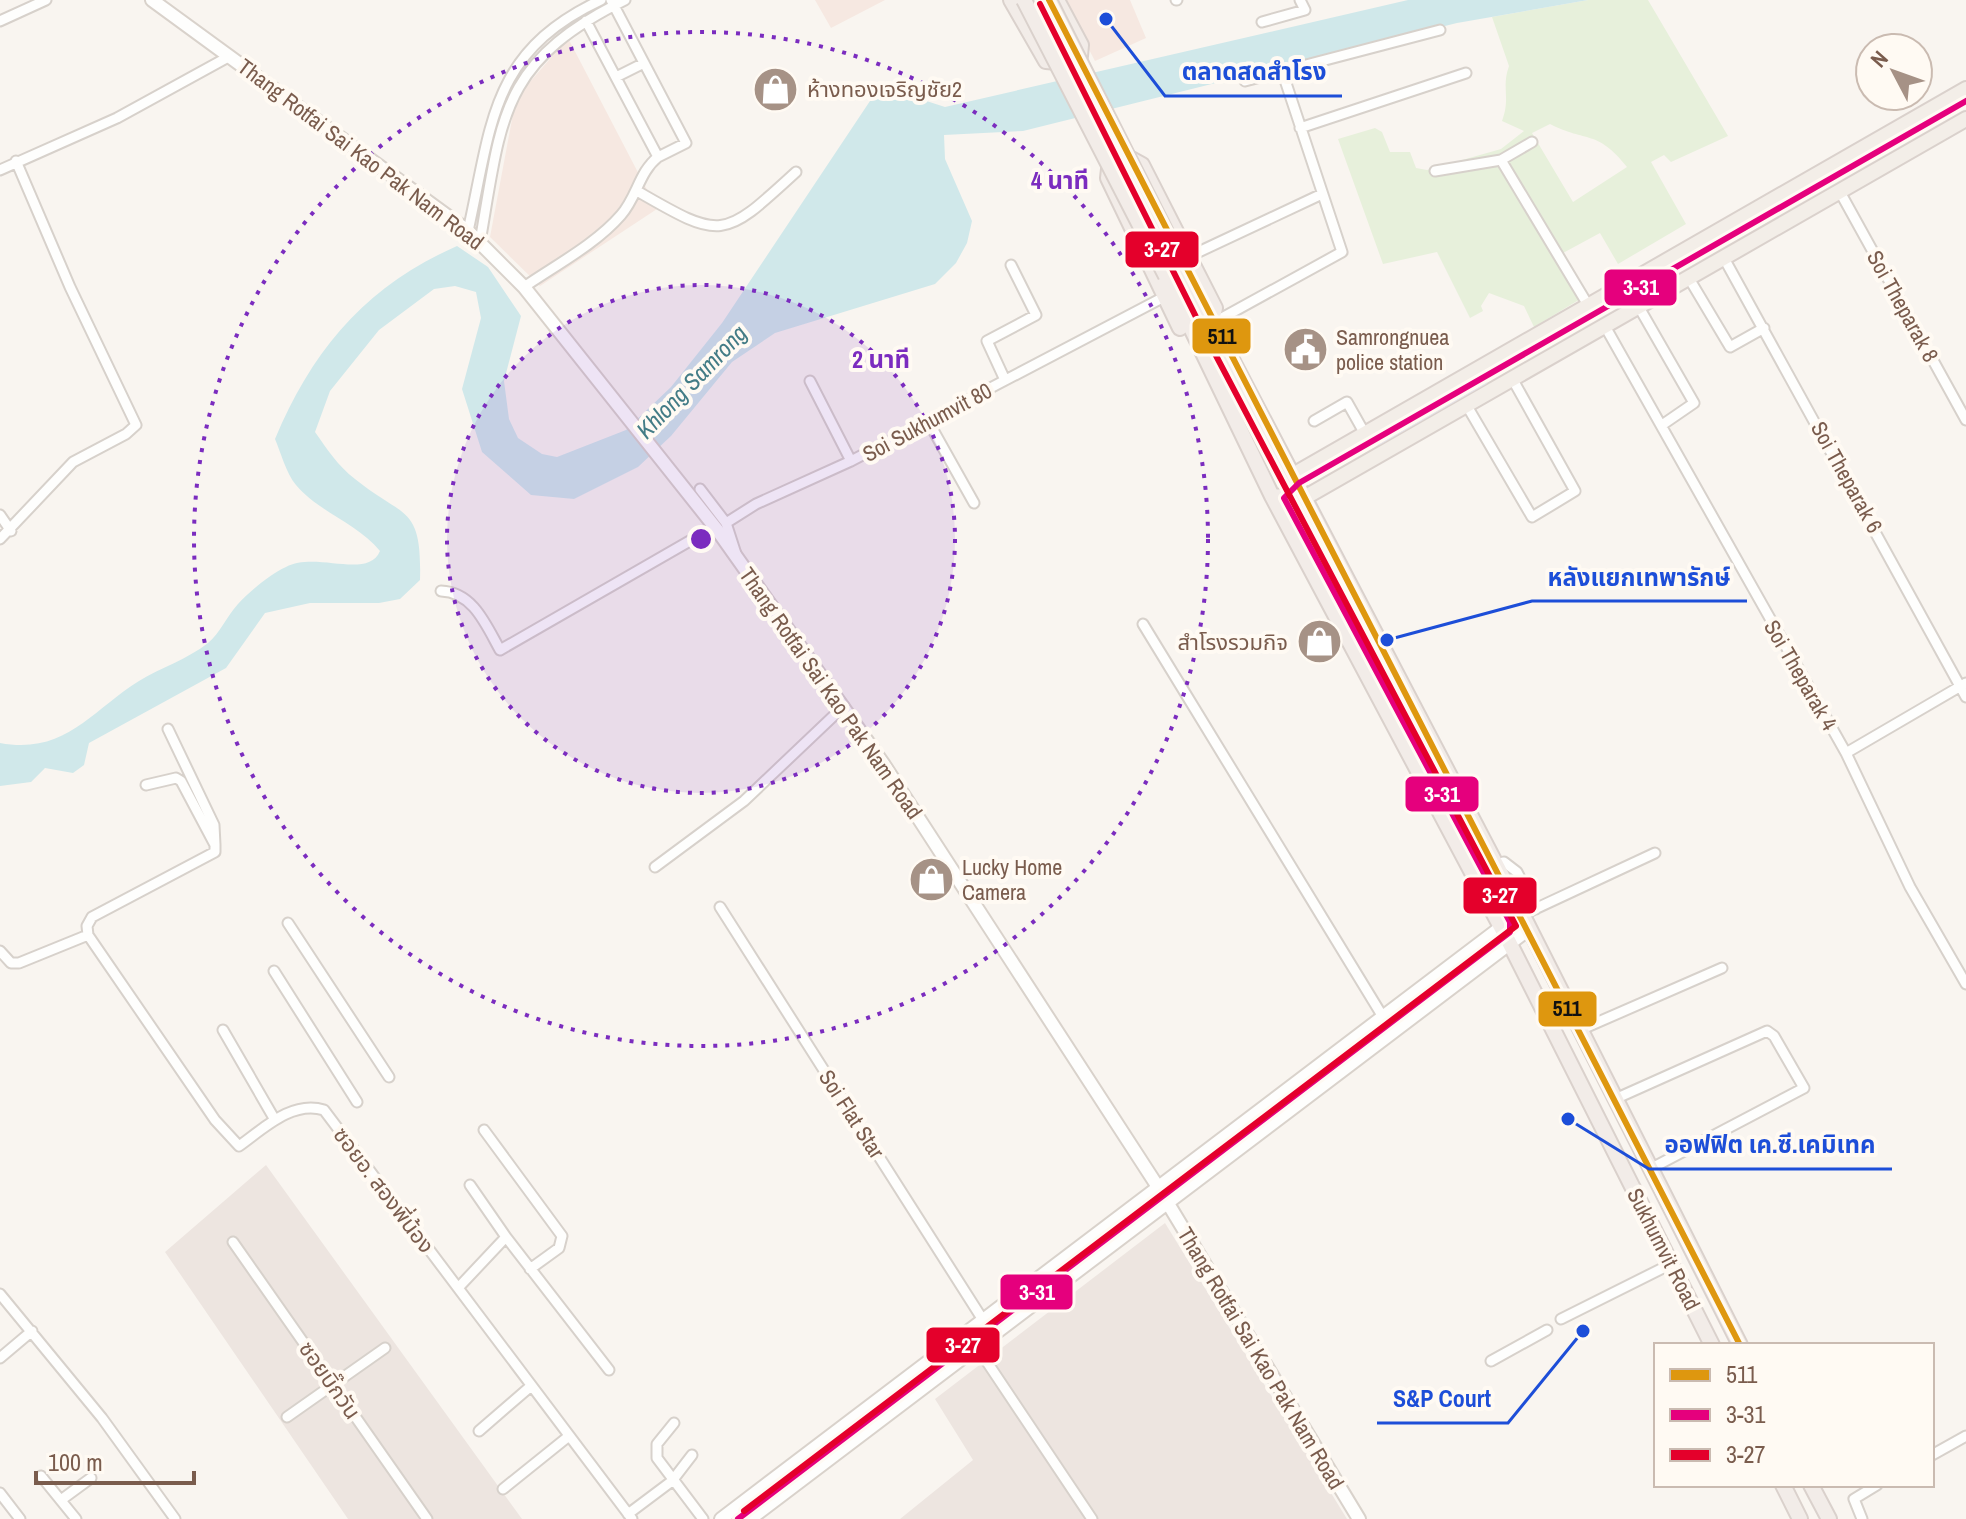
<svg xmlns="http://www.w3.org/2000/svg" width="1966" height="1519" viewBox="0 0 1966 1519" font-family="'Archivo Narrow','Noto Sans Thai',sans-serif">
<style>
.commercial{fill:#f6e8e1}
.industrial{fill:#ede5e0}
.green{fill:#e7f0db;fill-rule:evenodd}
.water{fill:#d0e8ea}
.lines{fill:none;stroke-linecap:round;stroke-linejoin:round}
.minor-casing{stroke:#d7d1cb;stroke-width:13}
.secondary-casing{stroke:#d9d2cb;stroke-width:16}
.primary-casing{stroke:#dad1cc;stroke-width:18}
.trunk-casing{stroke:#dad1cc;stroke-width:18}
.minor{stroke:#fefefd;stroke-width:9}
.secondary{stroke:#fefefd;stroke-width:12}
.primary{stroke:#f3eee8;stroke-width:14}
.trunk{stroke:#f2ece8;stroke-width:14}
.rail-casing{stroke:#e6e3e7;stroke-width:6}
.rail{stroke:#fffaf3;stroke-width:3;stroke-dasharray:9;stroke-linecap:butt}
.trunk-bridge-casing{stroke:#dad1cc;stroke-width:18;stroke-linecap:butt}
.trunk-bridge{stroke:#f2ece8;stroke-width:14}
.bus-1-casing{stroke:#fffaf3;stroke-width:12}
.bus-2-casing{stroke:#fffaf3;stroke-width:12}
.bus-3-casing{stroke:#fffaf3;stroke-width:12}
.bus-1{stroke:#de970f;stroke-width:6}
.bus-2{stroke:#e5007d;stroke-width:6}
.bus-3{stroke:#e4002b;stroke-width:6}
.ring{fill:none;stroke:#7b2cbf;stroke-width:4;stroke-dasharray:4 8}
.labels{text-anchor:middle;stroke-width:8;stroke-linejoin:round;paint-order:stroke}
.poi-label{font-size:22px;fill:#7a5c4d;stroke:#fffaf3;text-anchor:start}
.street-label{font-size:22px;fill:#7a5c4d;stroke:#fffaf3}
.water-label{font-size:24px;font-style:italic;fill:#437c86;stroke:#fffaf3}
.centre{fill:#7b2cbf;stroke:#fffaf3;stroke-width:4}
.ring-label{font-size:24px;text-anchor:middle;font-weight:bold;fill:#7b2cbf;stroke:#fffaf3;stroke-width:8;stroke-linejoin:round;paint-order:stroke}
.leader{fill:none;stroke:#1d4ed8;stroke-width:3}
.callout-dot{fill:#1d4ed8;stroke:#fffaf3;stroke-width:3}
.callout-label{font-size:24px;text-anchor:middle;font-weight:bold;fill:#1d4ed8;stroke:#fffaf3;stroke-width:8;stroke-linejoin:round;paint-order:stroke}
.line-badge{stroke:#fffaf3;stroke-width:3}
.badge-label{font-size:22px;text-anchor:middle;font-weight:bold;fill:#fff}
.pale-badge-label{font-size:22px;text-anchor:middle;font-weight:bold;fill:#111}
</style>
<rect width="100%" height="100%" fill="#f9f5f0"/>
<!-- commercial -->
<path class="commercial" d="M815,0H885L831,28Z
M1063,0H1130L1146,38L1095,61Z
M568,38L657,209L540,286L490,237L516,98Z"/>
<!-- industrial -->
<path class="industrial" d="M266,1165L522,1519H348L165,1252Z
M1165,1223L1347,1519H900L973,1460L935,1399Z"/>
<!-- green -->
<path class="green" d="M1588,0H1648L1728,136L1671,162L1664,155L1651,162L1686,224L1618,264L1600,233L1563,253L1587,295L1534,327L1524,306L1489,293L1481,306L1483,311L1470,318L1437,252L1383,264L1338,139L1375,128L1382,132L1390,152H1410L1416,168L1427,170L1501,149L1524,131L1502,121C1511,97 1501,88 1509,66L1492,17ZM1550,124C1587,143 1597,129 1627,167L1573,202L1532,133Z"/>
<!-- water -->
<path class="water" d="M1408,0H1588L1457,23L1023,131L944,135L945,159L972,221L967,243L956,263L935,284L775,333L732,362L671,436L638,467L574,499L531,495L482,452L462,389L481,318L476,292L455,286L434,289L379,330L330,391L315,432C327,449 338,466 355,479C404,519 422,504 420,580L400,599L379,603H310L265,613L226,668L89,743L84,765L73,773L45,768L31,782L0,786V743C65,755 91,711 139,681C160,668 188,659 208,643C220,633 227,616 238,604C249,592 270,574 286,567C316,551 368,580 380,551C357,523 320,513 296,485C286,473 281,453 275,439C313,349 366,286 457,246L488,267L521,316L504,381L509,419L518,438L542,454L557,457L626,430L671,387L722,323L880,86L945,107Z"/>
<g class="lines">
<defs>
<path id="minor" d="M611,0L686,143L658,157
M1176,0H1177
M0,21L46,0
M1262,22L1305,10L1300,0
M616,77L644,63
M1245,81L1440,30
M1300,128L1466,73
M1501,160L1588,305
M0,170L117,118L230,56
M1435,171L1501,160L1532,142
M637,191C723,241 723,239 796,172
M1840,192L1966,420
M468,231C492,124 490,52 601,0
M480,242C502,116 500,62 625,0
M1190,256L1322,194
M1725,260L1966,697
M1690,280L1730,347L1764,328
M524,287C556,265 596,244 621,215C637,197 639,172 658,157L586,21
M1640,309L1694,403L1662,425
M1211,324L1342,252L1282,71
M1606,328L1846,753L1910,887L1966,984
M1005,380L987,341L1036,315L1011,265
M810,381L851,461
M1467,406L1532,517L1575,491L1513,380
M928,421L974,503
M1314,421L1347,402L1365,434
M700,489L726,523L756,504L851,461L1164,297
M0,515L11,531
M726,523L737,557
M0,539L73,462L126,434L136,425L70,287L16,161
M441,591C473,592 486,625 500,650L714,527
M1143,624L1383,1017
M168,729L214,825L215,845
M1846,753L1966,683
M1495,864L1504,862L1517,872L1536,909
M655,867L744,801L844,706
M720,907L983,1320
M1522,915L1655,853
M288,923L389,1077
M88,935L87,926L92,917L215,852V845L181,781L176,778L146,785
M0,951L11,963H19L88,935L215,1120L239,1146C263,1129 292,1100 324,1110L632,1519
M274,971L357,1102
M223,1030L275,1120
M1580,1030L1722,968
M1615,1099L1767,1031L1774,1036L1804,1088L1650,1169
M484,1130L562,1236L559,1248L530,1269
M506,1237L609,1370
M233,1242L427,1519
M458,1288L506,1237L470,1185
M0,1294L102,1418L175,1519
M1561,1319L1671,1264
M977,1347L1092,1519
M0,1358L32,1331
M1491,1361L1547,1330
M287,1417L385,1348
M674,1423L657,1444V1458L703,1519
M479,1431L531,1386
M1932,1455L1966,1436
M41,1476L76,1519
M503,1489L569,1436
M0,1493L20,1519
M61,1500L91,1478
M628,1514L672,1481L692,1455
M1862,1519L1854,1499L1877,1485"/>
<path id="secondary" d="M152,0L468,231L524,287L718,531L884,765L1158,1187L1359,1519
M721,1519L1521,912
M750,1519L1529,929"/>
<path id="primary" d="M1293,475L1966,89
M1304,498L1966,119"/>
<path id="trunk" d="M1011,0L1046,61L1069,63L1080,56L1081,45L1057,0
M1183,266L1521,912L1740,1345
M1166,276L1272,496L1510,944L1712,1345
M1180,328L1108,178L1109,169L1131,159L1142,165L1215,308L1211,324
M1272,496L1304,498
M1783,1485L1800,1519
M1811,1485L1829,1519"/>
</defs>
<!-- minor casing -->
<use href="#minor" class="minor-casing"/>
<!-- secondary casing -->
<use href="#secondary" class="secondary-casing"/>
<!-- primary casing -->
<use href="#primary" class="primary-casing"/>
<!-- trunk casing -->
<use href="#trunk" class="trunk-casing"/>
<!-- minor -->
<use href="#minor" class="minor"/>
<!-- secondary -->
<use href="#secondary" class="secondary"/>
<!-- primary -->
<use href="#primary" class="primary"/>
<!-- trunk -->
<use href="#trunk" class="trunk"/>
<defs>
<path id="rail" d="M1379,442L1484,382"/>
</defs>
<!-- rail casing -->
<use href="#rail" class="rail-casing"/>
<!-- rail -->
<use href="#rail" class="rail"/>
<defs>
<path id="trunk-bridge" d="M1024,0L1166,276
M1049,0L1183,266"/>
</defs>
<!-- trunk-bridge casing -->
<use href="#trunk-bridge" class="trunk-bridge-casing"/>
<!-- trunk-bridge -->
<use href="#trunk-bridge" class="trunk-bridge"/>
<defs>
<path id="bus-1" d="M1049,0L1740,1345"/>
<path id="bus-2" d="M738,1519L1510,932V922L1284,498L1299,483L1966,101"/>
<path id="bus-3" d="M744,1511L1516,926L1202,329L1040,4"/>
</defs>
<!-- bus-1 casing -->
<use href="#bus-1" class="bus-1-casing"/>
<!-- bus-2 casing -->
<use href="#bus-2" class="bus-2-casing"/>
<!-- bus-3 casing -->
<use href="#bus-3" class="bus-3-casing"/>
<!-- bus-1 -->
<use href="#bus-1" class="bus-1"/>
<!-- bus-2 -->
<use href="#bus-2" class="bus-2"/>
<!-- bus-3 -->
<use href="#bus-3" class="bus-3"/>
</g>
<!-- distance rings -->
<circle cx="701" cy="539" r="254" fill="#7b2cbf" fill-opacity=".12"/>
<g class="ring">
<circle cx="701" cy="539" r="254"/>
<circle cx="701" cy="539" r="507"/>
</g>
<!-- icons -->
<defs>
<symbol id="shop-disc" viewBox="-11 -11 22 22"><circle r="9.5" fill="#a69286" stroke="#fffaf3"/><path d="M-5-2.5h2.3a2.7 3.5 0 0 1 5.4 0H5L5.5 6h-11ZM-1.5-2.5h3a1.5 2.3 0 0 0-3 0Z" fill="#fff"/></symbol>
<symbol id="civic-disc" viewBox="-11 -11 22 22"><circle r="9.5" fill="#a69286" stroke="#fffaf3"/><path d="M-.6-6.5H3V-4.5H.6V-3L4-1V1h2V6H-6V1h2V-1L-.6-3ZM-1.2 2.5V6h2.4V2.5Z" fill="#fff"/></symbol>
</defs>
<g fill-rule="evenodd">
<use href="#shop-disc" x="750" y="64" width="51" height="51"/>
<use href="#civic-disc" x="1280" y="324" width="51" height="51"/>
<use href="#shop-disc" x="1294" y="616" width="51" height="51"/>
<use href="#shop-disc" x="906" y="854" width="51" height="51"/>
</g>
<g class="labels">
<!-- poi labels -->
<g class="poi-label">
<text x="807" y="97">ห้างทองเจริญชัย2</text>
<text x="1336" y="345">Samrongnuea<tspan x="1336" dy="25">police station</tspan></text>
<text x="1288" y="650" text-anchor="end">สำโรงรวมกิจ</text>
<text x="962" y="875">Lucky Home<tspan x="962" dy="25">Camera</tspan></text>
</g>
<!-- street labels -->
<g class="street-label">
<text transform="translate(361 154) rotate(37)" y="8">Thang Rotfai Sai Kao Pak Nam Road</text>
<text transform="translate(1903 306) rotate(61)" y="8">Soi Theparak 8</text>
<text transform="translate(927 422) rotate(-28)" y="8">Soi Sukhumvit 80</text>
<text transform="translate(1847 477) rotate(61)" y="8">Soi Theparak 6</text>
<text transform="translate(1801 675) rotate(60)" y="8">Soi Theparak 4</text>
<text transform="translate(831 693) rotate(55)" y="8">Thang Rotfai Sai Kao Pak Nam Road</text>
<text transform="translate(852 1114) rotate(57)" y="8">Soi Flat Star</text>
<text transform="translate(384 1190) rotate(53)" y="8">ซอยอ. สองพี่น้อง</text>
<text transform="translate(1664 1249) rotate(63)" y="8">Sukhumvit Road</text>
<text transform="translate(1261 1358) rotate(59)" y="8">Thang Rotfai Sai Kao Pak Nam Road</text>
<text transform="translate(330 1380) rotate(55)" y="8">ซอยบิ๊กวัน</text>
</g>
<!-- water labels -->
<g class="water-label">
<text transform="translate(692 382) rotate(-46)" y="8">Khlong Samrong</text>
</g>
</g>
<circle cx="701" cy="539" r="12" class="centre"/>
<g class="ring-label">
<text x="1060" y="189">4 นาที</text>
<text x="881" y="368">2 นาที</text>
</g>
<!-- callouts -->
<path class="leader" d="M1106 19L1165 96H1342M1387 640L1532 601H1747M1568 1119L1649 1169H1892M1583 1331L1508 1423H1377"/>
<g class="callout-dot">
<circle cx="1106" cy="19" r="8"/>
<circle cx="1387" cy="640" r="8"/>
<circle cx="1568" cy="1119" r="8"/>
<circle cx="1583" cy="1331" r="8"/>
</g>
<g class="callout-label">
<text x="1254" y="80">ตลาดสดสำโรง</text>
<text x="1639" y="586">หลังแยกเทพารักษ์</text>
<text x="1770" y="1153">ออฟฟิต เค.ซี.เคมิเทค</text>
<text x="1442" y="1407">S&amp;P Court</text>
</g>
<g class="line-badge">
<rect x="1124" y="230" width="76" height="39" rx="8" fill="#e4002b"/>
<rect x="1603" y="268" width="75" height="39" rx="8" fill="#e5007d"/>
<rect x="1191" y="317" width="61" height="38" rx="8" fill="#de970f"/>
<rect x="1404" y="775" width="76" height="38" rx="8" fill="#e5007d"/>
<rect x="1462" y="876" width="76" height="39" rx="8" fill="#e4002b"/>
<rect x="1537" y="990" width="61" height="38" rx="8" fill="#de970f"/>
<rect x="999" y="1273" width="75" height="38" rx="8" fill="#e5007d"/>
<rect x="925" y="1326" width="76" height="38" rx="8" fill="#e4002b"/>
</g>
<g class="badge-label">
<text x="1162" y="257">3-27</text>
<text x="1641" y="295">3-31</text>
<text x="1442" y="802">3-31</text>
<text x="1500" y="903">3-27</text>
<text x="1037" y="1300">3-31</text>
<text x="963" y="1353">3-27</text>
</g>
<g class="pale-badge-label">
<text x="1222" y="344">511</text>
<text x="1567" y="1016">511</text>
</g>
<!-- legend -->
<rect x="1654" y="1343" width="280" height="144" fill="#fffaf3" stroke="#cabbb1" stroke-width="2"/>
<rect x="1670" y="1369" width="40" height="12" fill="#de970f" stroke="#cabbb1" stroke-width="2"/>
<text x="1726" y="1383" font-size="24" fill="#7a5c4d">511</text>
<rect x="1670" y="1409" width="40" height="12" fill="#e5007d" stroke="#cabbb1" stroke-width="2"/>
<text x="1726" y="1423" font-size="24" fill="#7a5c4d">3-31</text>
<rect x="1670" y="1449" width="40" height="12" fill="#e4002b" stroke="#cabbb1" stroke-width="2"/>
<text x="1726" y="1463" font-size="24" fill="#7a5c4d">3-27</text>
<!-- north arrow -->
<g transform="translate(1894 72) rotate(311)"><circle r="38" fill="#fffaf3" stroke="#cabbb1" stroke-width="2"/>
<path d="M0-6L14 30L0 20L-14 30Z" fill="#a69286"/>
<text y="-12" font-size="22" font-weight="bold" text-anchor="middle" fill="#7a5c4d">N</text>
</g>
<!-- scale -->
<path d="M36 1471v12h158v-12" fill="none" stroke="#7a5c4d" stroke-width="4"/>
<text x="48" y="1471" font-size="24" fill="#7a5c4d" stroke="#fffaf3" stroke-width="6" paint-order="stroke">100 m</text>
</svg>
